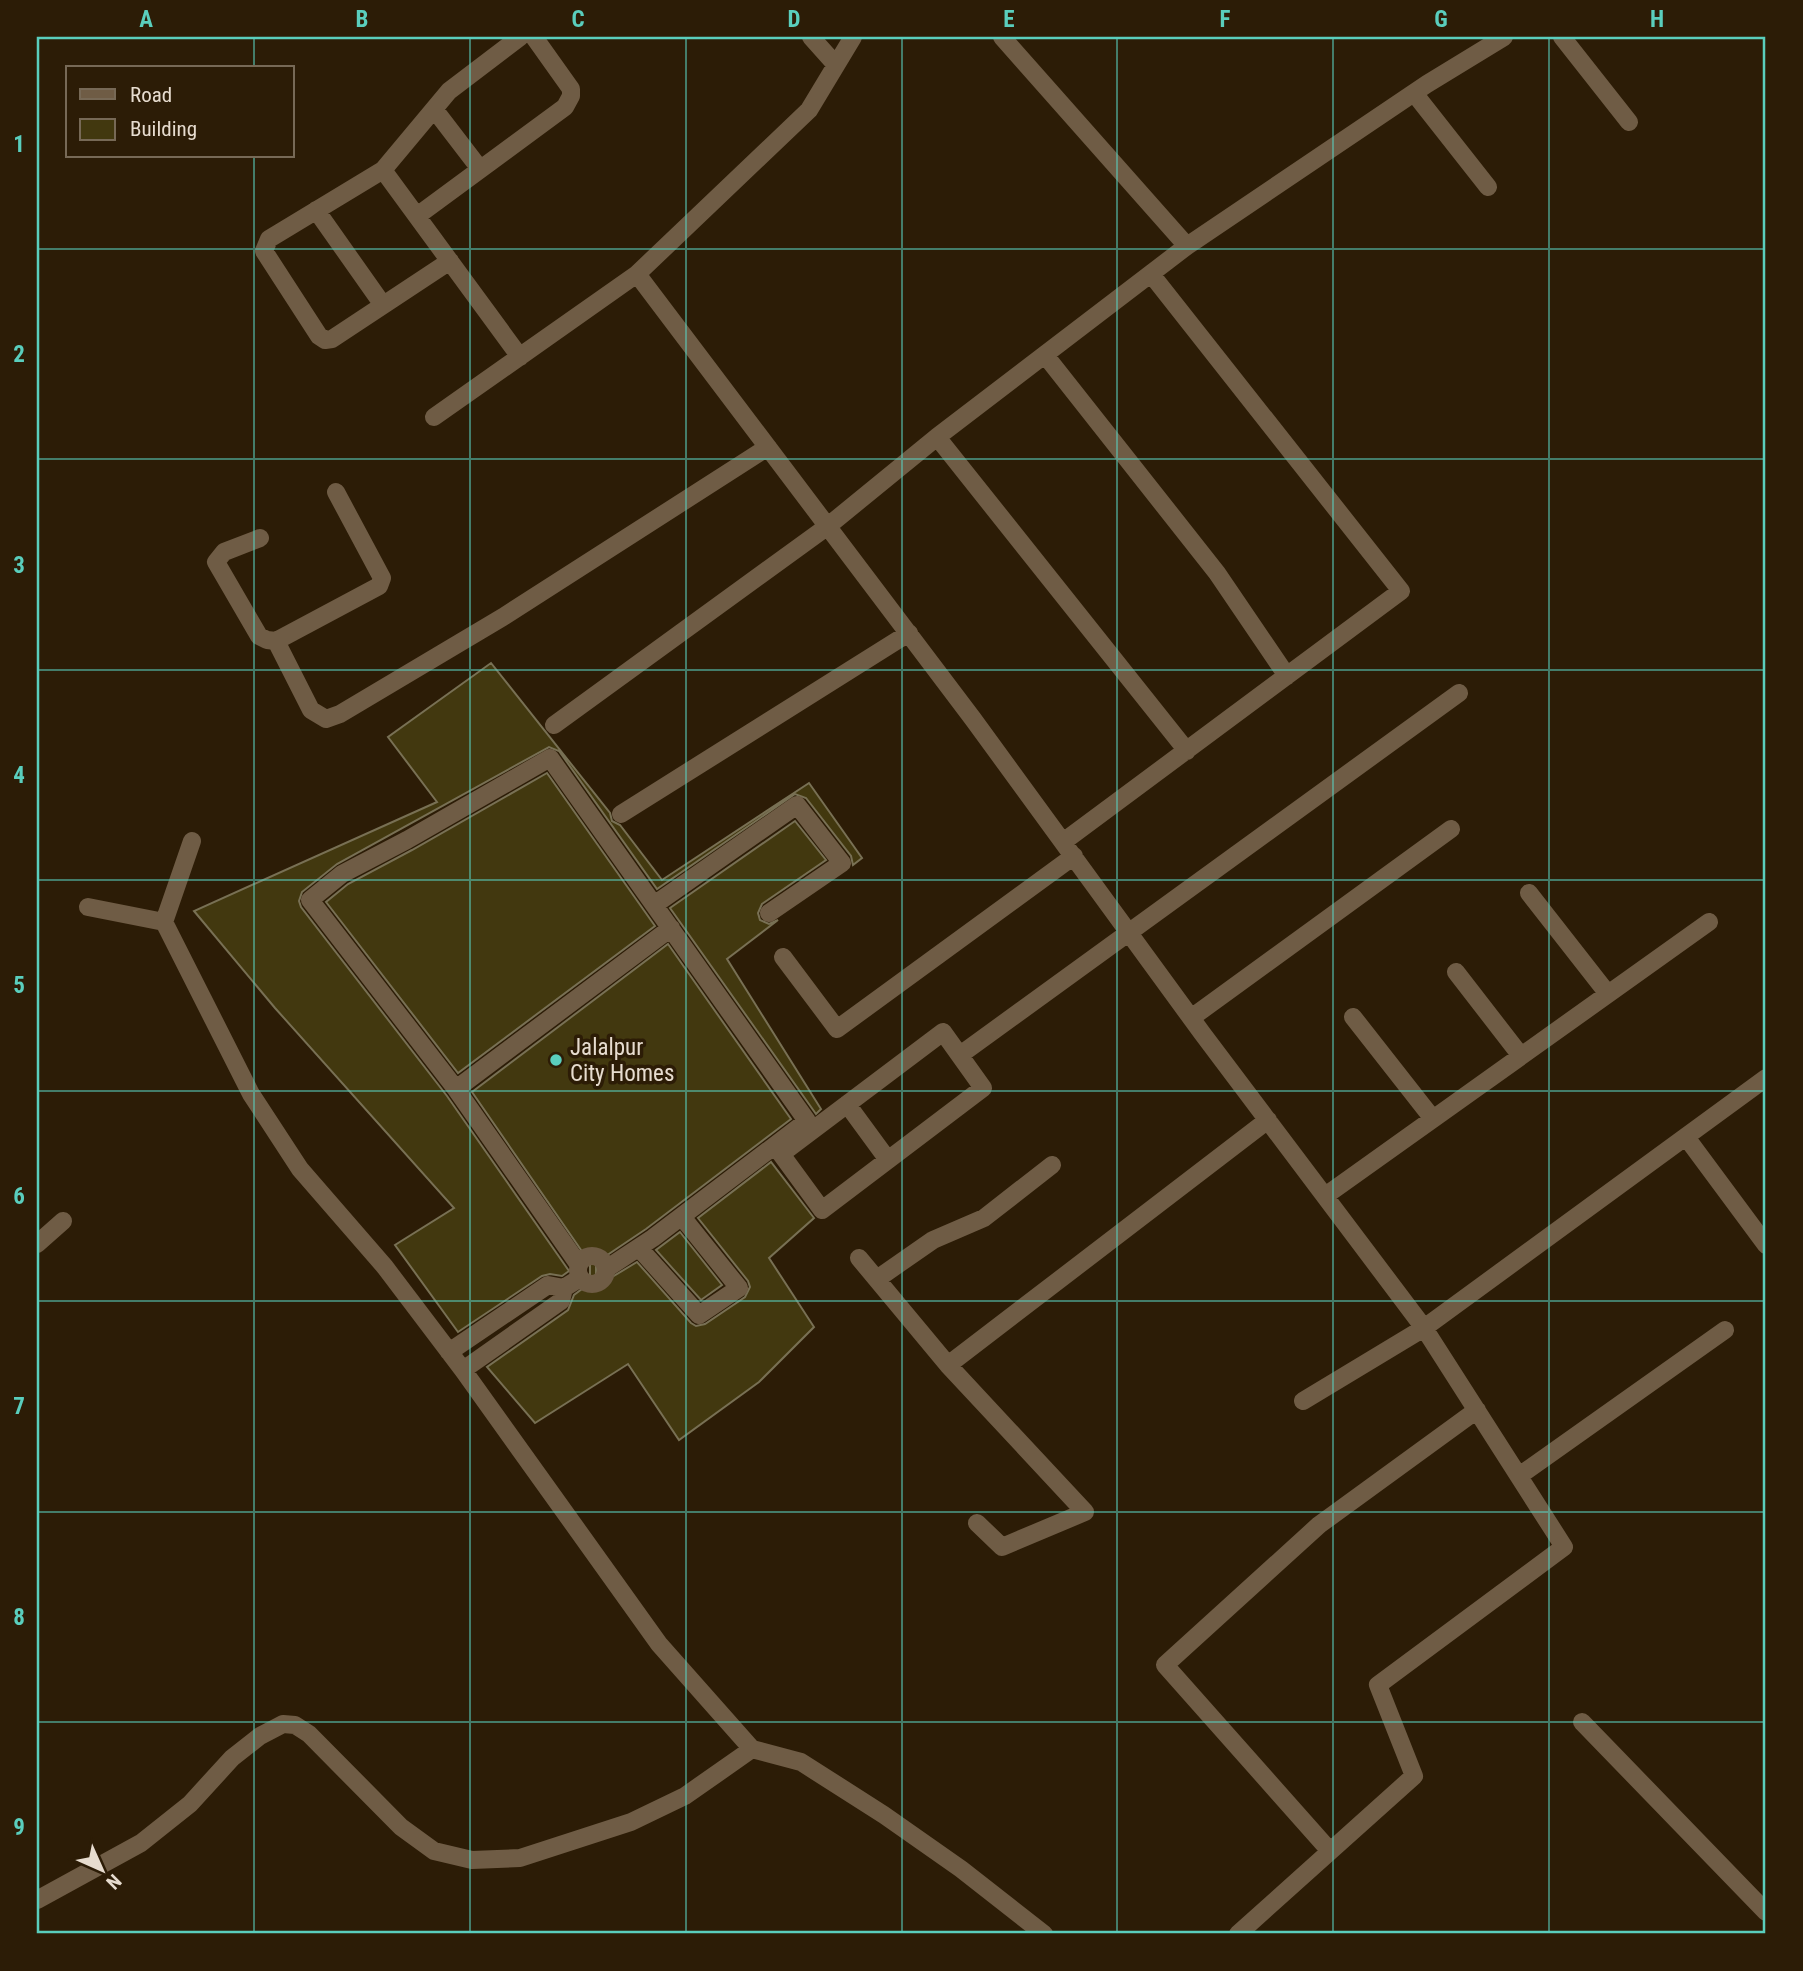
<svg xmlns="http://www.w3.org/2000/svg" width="1803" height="1971" viewBox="0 0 1803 1971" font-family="'Roboto Condensed',sans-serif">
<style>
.building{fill:#42380f;stroke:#787054;stroke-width:2}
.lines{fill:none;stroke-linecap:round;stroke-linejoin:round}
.minor{stroke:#6f5c45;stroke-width:18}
.grid{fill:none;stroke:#5acebd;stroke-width:2;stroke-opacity:0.55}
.poi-dot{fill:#5acebd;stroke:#2c1c06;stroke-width:2.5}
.labels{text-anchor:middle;stroke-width:7;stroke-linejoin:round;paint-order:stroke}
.poi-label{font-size:23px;fill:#e7dccf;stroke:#2c1c06;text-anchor:start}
.neatline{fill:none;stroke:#5acebd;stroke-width:2.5}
.grid-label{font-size:23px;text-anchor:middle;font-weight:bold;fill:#5acebd}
</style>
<rect width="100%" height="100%" fill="#2c1c06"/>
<!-- building -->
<path class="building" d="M491,663L610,813L612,821L620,825L662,880L809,783L862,858L853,865L851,856L806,798L795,794L657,889L559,751L549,747L337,864L302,892L299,901L301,907L447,1096L569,1271L562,1276L550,1274L542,1276L458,1332L395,1245L454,1208L275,1008L194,911L437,802L388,737Z
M547,773L655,926L458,1073L326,902L348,884L412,850Z
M795,821L826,860L762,904L758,913L760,920L769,924L778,920L727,959L821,1109L816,1114L670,908Z
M668,944L791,1119L646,1229L600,1260L596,1265V1275L600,1279L607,1280L637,1262L691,1323L696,1326L705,1324L745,1297L750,1287L748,1281L698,1218L771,1162L814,1218L769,1258L814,1327L759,1382L679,1440L628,1364L535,1423L487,1367L568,1310L574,1295L590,1283V1263L472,1092Z
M680,1232L722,1285L701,1300L656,1250Z"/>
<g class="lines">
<!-- minor -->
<path class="minor" d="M811,37L836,65
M853,37L809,110L637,274L973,719L1202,1033L1424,1328L1564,1547L1378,1685L1414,1776L1238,1934
M1562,37L1629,122
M1414,93L1488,187
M434,109L480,169
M383,170L520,357
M316,210L383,305
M417,216L565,107L571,96V89L534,37
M1187,246L1427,84L1504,37
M450,261L332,339L325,340L319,336L264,251L269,239L383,170L449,91L520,37
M1045,355L1217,573L1287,676
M434,417L637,274
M937,437L1187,751
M260,538L224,552L216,562L259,636L267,640L276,641L311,710L326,719L340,714L503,617L768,447
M276,641L379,586L382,578L336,492
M554,725L828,526L937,437L1187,246L1002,37
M621,814L909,633
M192,841L164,922L251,1094L300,1169L385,1267L463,1370L659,1644L752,1749L801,1762L884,1815L961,1869L1044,1934
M1063,842L1401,591L1151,274
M1529,893L1608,994
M654,905L797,805L842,863L769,913
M88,907L164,922
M783,957L837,1029L1074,856
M1456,972L1521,1056
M1353,1017L1433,1119
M1191,1018L1451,829
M943,1032L983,1088L822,1210L781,1154Z
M960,1055L1459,693
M456,1089L671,928
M847,1104L888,1160
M1686,1137L1766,1245
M1325,1196L1709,922
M37,1244L63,1221
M639,1248L699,1315L739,1288L682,1217
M578 1270a14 14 0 1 1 28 0a14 14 0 1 1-28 0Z
M859,1258L948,1365L1085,1512L1002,1547L977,1523
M579,1265L456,1089L310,900L342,874L407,840L550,758L807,1121L653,1238L606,1269
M877,1279L933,1240L984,1218L1052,1165
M449,1352L548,1285L564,1288L580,1278
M948,1365L1268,1120
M463,1370L561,1301L564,1288
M1303,1401L1424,1328L1766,1078
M1519,1476L1725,1330
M1582,1722L1766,1912
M1330,1851L1165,1665L1319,1525L1477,1410
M37,1900L141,1843L190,1804L232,1758L260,1736L283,1724L295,1725L309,1734L401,1827L434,1851L472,1860L520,1858L631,1822L685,1796L752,1749"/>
</g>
<!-- grid -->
<path class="grid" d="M254,37V68M470,37V1934M686,37V1934M902,37V1934M1117,37V1934M1333,37V1934M1549,37V1934M254,156V1934M37,249H1766M37,459H1766M37,670H1766M37,880H1766M37,1091H1766M37,1301H1766M37,1512H1766M37,1722H1766"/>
<!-- markers -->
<circle class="poi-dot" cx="556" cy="1060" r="7"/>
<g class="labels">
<!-- poi labels -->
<g class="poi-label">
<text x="570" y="1055">Jalalpur<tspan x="570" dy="26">City Homes</tspan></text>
</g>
</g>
<!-- border -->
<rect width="1803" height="1971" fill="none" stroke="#2c1c06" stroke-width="77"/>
<!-- legend -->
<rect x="66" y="66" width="228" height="91" fill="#2c1c06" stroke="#776956" stroke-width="2"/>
<rect x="80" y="89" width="35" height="10" fill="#6f5c45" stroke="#776956" stroke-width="2"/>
<text x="130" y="102" font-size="21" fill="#e7dccf">Road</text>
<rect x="80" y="119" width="35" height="21" fill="#42380f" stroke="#776956" stroke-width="2"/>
<text x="130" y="136" font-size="21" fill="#e7dccf">Building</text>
<!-- north arrow -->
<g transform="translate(102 1870) rotate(135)" stroke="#2c1c06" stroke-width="5" paint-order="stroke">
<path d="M0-5L12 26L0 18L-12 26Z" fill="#e7dccf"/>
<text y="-10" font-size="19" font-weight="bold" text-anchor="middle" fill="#e7dccf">N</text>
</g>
<rect x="38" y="38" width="1726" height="1894" class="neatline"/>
<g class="grid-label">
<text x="146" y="27">A</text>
<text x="362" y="27">B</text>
<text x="578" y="27">C</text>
<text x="794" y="27">D</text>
<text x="1009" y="27">E</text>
<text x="1225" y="27">F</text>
<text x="1441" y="27">G</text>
<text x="1657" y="27">H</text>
<text x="19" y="152">1</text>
<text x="19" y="362">2</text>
<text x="19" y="573">3</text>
<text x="19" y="783">4</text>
<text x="19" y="993">5</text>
<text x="19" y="1204">6</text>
<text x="19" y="1414">7</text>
<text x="19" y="1625">8</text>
<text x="19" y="1835">9</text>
</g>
</svg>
